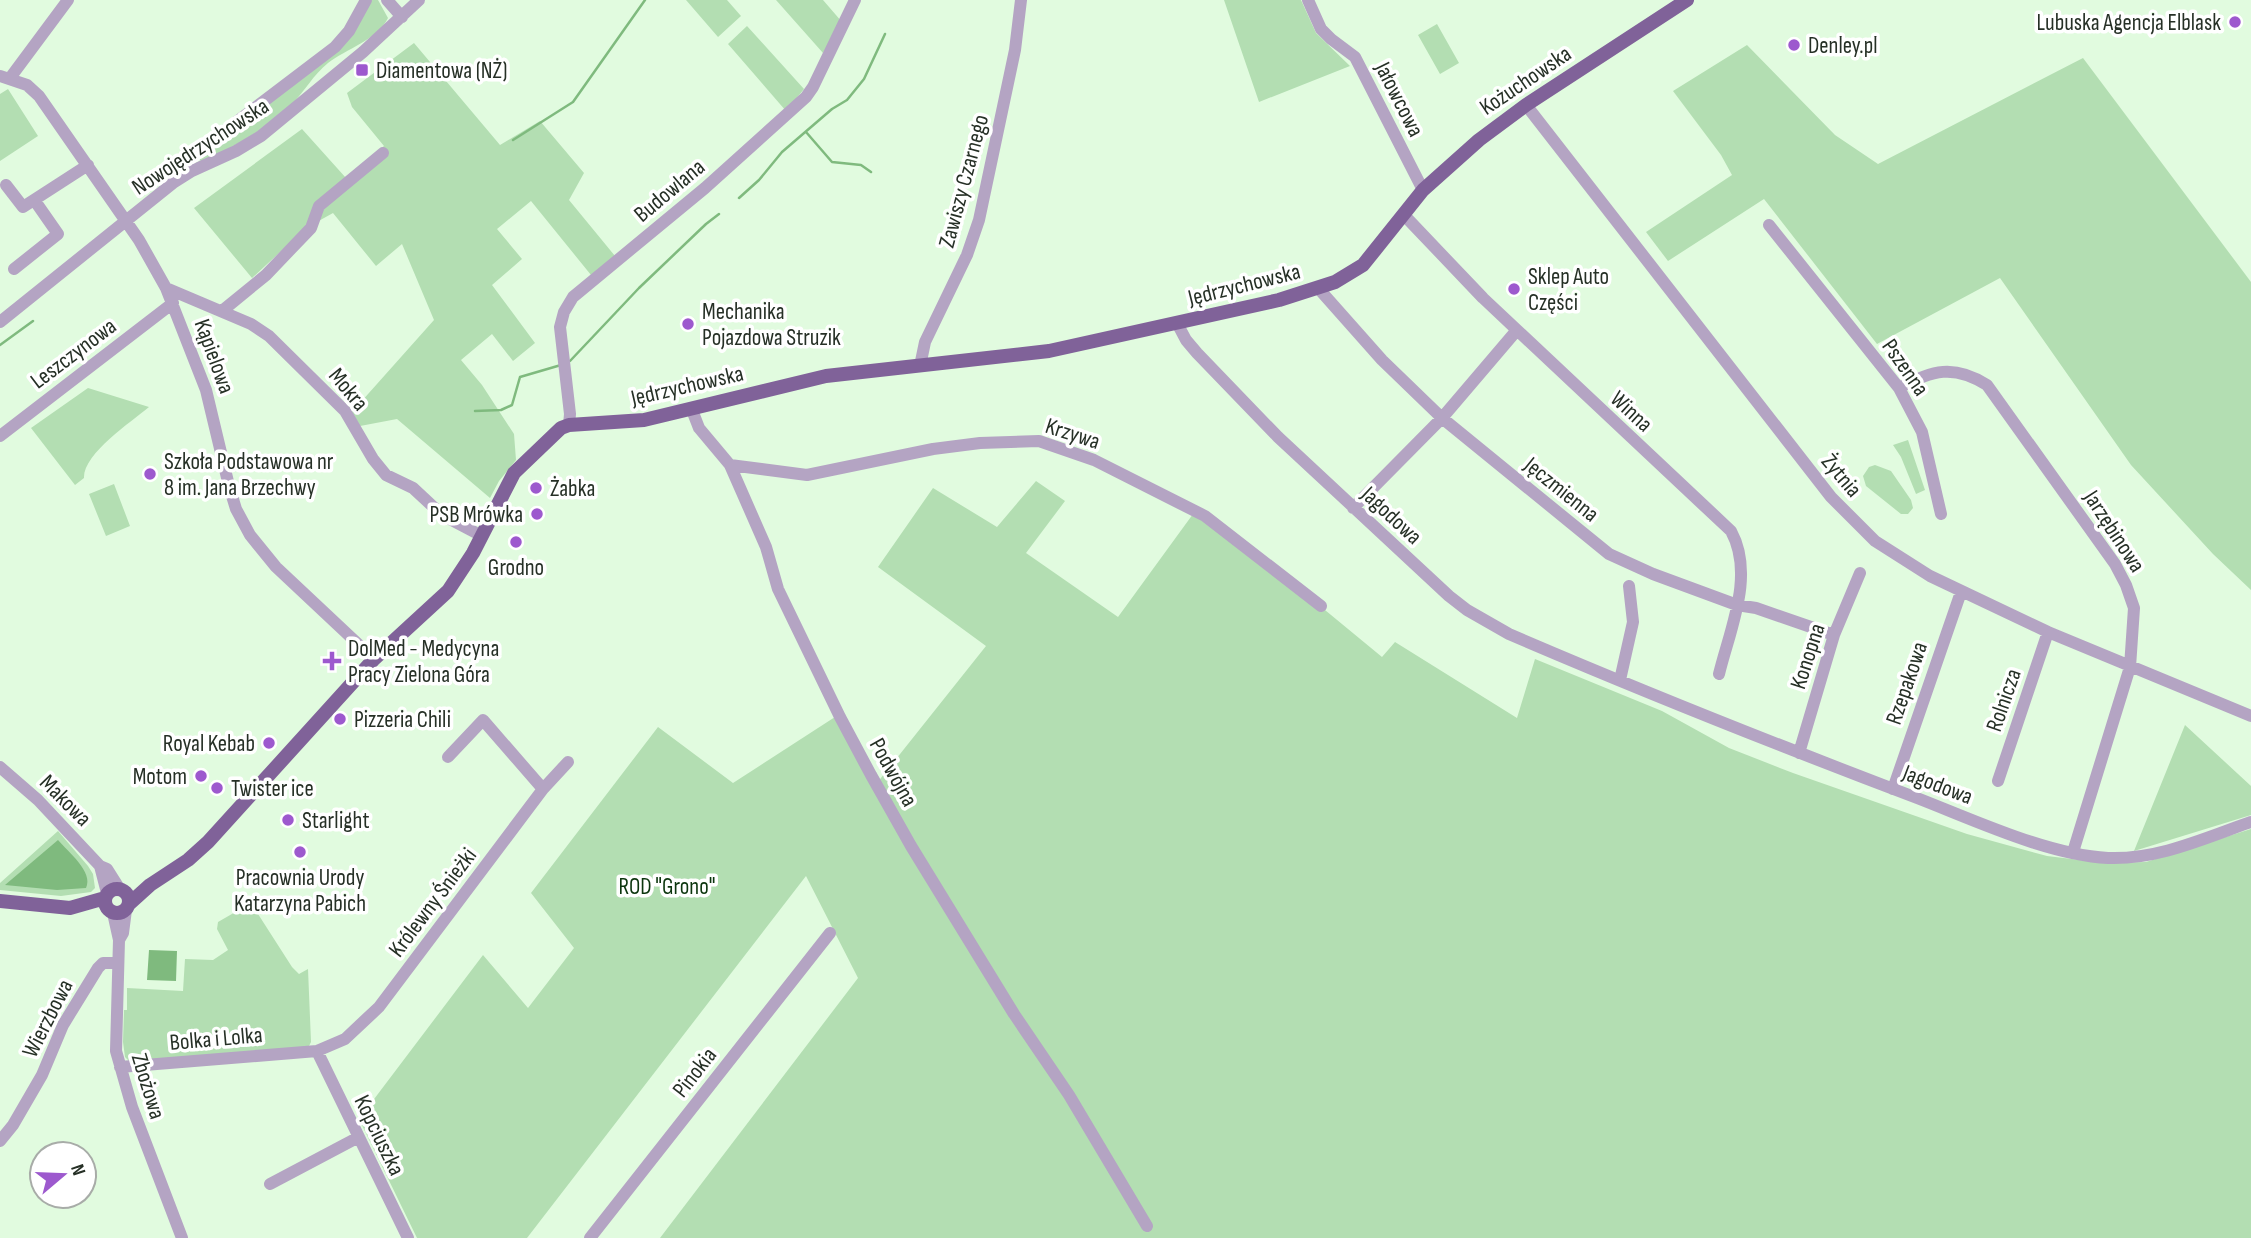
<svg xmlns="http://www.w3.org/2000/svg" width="2251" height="1238" viewBox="0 0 2251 1238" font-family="'Sofia Sans Condensed',sans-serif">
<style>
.green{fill:#b3deb2}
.water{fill:#7fba7e}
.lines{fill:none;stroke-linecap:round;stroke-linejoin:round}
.stream{stroke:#7fba7e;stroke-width:2.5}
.minor{stroke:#b4a4c3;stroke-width:12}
.major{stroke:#806299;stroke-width:14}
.poi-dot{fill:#9d59ce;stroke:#fff;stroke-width:2.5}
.labels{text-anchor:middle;stroke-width:7;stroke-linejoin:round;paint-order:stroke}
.poi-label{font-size:23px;fill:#263026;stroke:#fff;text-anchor:start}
.street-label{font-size:23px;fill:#263026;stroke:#fff}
.park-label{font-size:23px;fill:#0c360e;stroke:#fff}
</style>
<rect width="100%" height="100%" fill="#e1fbdf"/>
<!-- green -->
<path class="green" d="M372,0H378L388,18C377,40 346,49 328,63C313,75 305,91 292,104C266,130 234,147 201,162L199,157L320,63Z
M686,0H727L741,16L718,37Z
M776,0H823L842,22L823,53Z
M1224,0H1301L1316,33L1350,66L1259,102Z
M1437,24L1459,63L1440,74L1418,35Z
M747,26L804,89L786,111L728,44Z
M414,43L500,145L540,121L584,173L569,200L615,256L591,275L531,201L497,229L522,259L492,285L535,343L513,361L492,334L461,360L482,385L514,434L516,460L499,481L490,498L397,419L360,426L352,412L434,320L402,244L376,266L333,213L306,228L252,278L194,208L302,129L346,178L384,146L352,107L347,93Z
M1747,45L1835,135L1878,164L2083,58L2251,282V590L2213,554L2131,465L2000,278L1877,344L1764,199L1668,261L1646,232L1732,175L1721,155L1673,91Z
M8,89L38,136L0,161V94Z
M88,388L149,407C131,422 83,454 84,478L75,485L31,428Z
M1908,440L1925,490L1916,494L1901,457L1893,445Z
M1875,465L1891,471L1911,500L1913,508L1908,514H1901L1866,486L1863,476L1869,467Z
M1036,481L1065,501L1026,553L1118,617L1193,514L1274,568L1382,657L1395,642L1517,718L1535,659L1662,711L1729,748L1793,773L1967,834L2047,856L2105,863L2146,862L2251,829V1238H660L858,978L806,876L527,1238H417L359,1119L483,955L528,1008L574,948L531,893L658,727L733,783L835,717L873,788L986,646L878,567L933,488L997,527Z
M114,484L130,526L106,536L89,494Z
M2185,725L2251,786V815L2134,851Z
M58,831L88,866L93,874L95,888L91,892L61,896L0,890V883Z
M251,903L292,967L299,974L308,969L311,1042L308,1048L130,1062L125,1057L123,1042L124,1010H127V988L183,991L185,959L213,960L228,950L217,929L218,922Z"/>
<!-- water -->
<path class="water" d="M58,840C68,852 94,872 86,888L57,890L5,885Z
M149,950L177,951L176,981L147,980Z"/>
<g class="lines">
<!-- stream -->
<path class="stream" d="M806,132L832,162L861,165L871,172
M513,140L573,102L645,0
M739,198L759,180L782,152L832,109L847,100L864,79L885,34
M0,345L33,321
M570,361L639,288L706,224L719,214
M475,411L501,410L512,405L520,377L561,365"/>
<!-- minor -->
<path class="minor" d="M387,0L402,17
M1308,0L1321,29L1331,39L1355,57L1423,190
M0,76L27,85L39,96L139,240L166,288L206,390L229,486L236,509L250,535L276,567L374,659
M10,78L68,0
M1526,105L1831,497L1875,541L1930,576L2048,632L2251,716
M173,183L176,168L335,47L349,31L366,0
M6,185L23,207L88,165
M1403,214L1483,298L1731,531C1755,575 1730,629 1719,674
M1769,225L1899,388L1922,432L1941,514
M14,269L58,234L35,201
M166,288L251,324L269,336L345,411L373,459L386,475L413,488L442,515L482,536
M1319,289L1382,360L1442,418L1609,554L1653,574L1737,605L1756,608L1834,635
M222,311L266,275L311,228L319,206L383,153
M0,322L173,183L192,171L236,151L261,136L363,52L419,0
M1177,323L1186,340L1197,353L1278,437L1449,596L1467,610L1509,634C1644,692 1780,746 1917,798C1974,820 2048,855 2108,858C2158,860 2205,838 2251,822
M920,366L925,342L967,255L979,220L1015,50L1021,0
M1899,388C1932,370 1954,364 1987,385L2115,564L2126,585L2134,608L2130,667L2073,852
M692,410L699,428L730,465L766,547L778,589L840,717L871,775L911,846L1014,1014L1069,1095L1147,1226
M569,425L570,414L560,327L564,312L573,297L705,188L806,97L813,87L855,0
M0,436L173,303
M730,465L807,475L933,449L980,443L1039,441L1094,460L1205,516L1321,606
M1353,508L1442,418L1517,330
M1620,680L1633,622L1629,586
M1799,753L1834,635L1860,573
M448,757L483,720L543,789
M0,767L38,800L100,866L107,869L119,888
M1998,781L2048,632
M1893,789L1961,592
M100,866L107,893
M113,913L119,940L116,1051L132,1107L182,1238
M119,940L123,933L126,910
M317,1051L408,1238
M120,1067L317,1051L345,1039L379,1007L543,789L568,762
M0,1141L13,1125L42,1075L63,1025L98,968L103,963H118
M270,1184L357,1138
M590,1238L830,933"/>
<!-- major -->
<path class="major" d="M105 901a12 12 0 1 1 24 0a12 12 0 1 1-24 0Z
M0,901L70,908L105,898
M129,904L150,885L188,860L208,842L374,659L448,591L473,553L514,473L561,428L569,425L644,420L826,376L1049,351L1279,300L1335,282L1363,265L1423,190L1479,140L1526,105L1687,0"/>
</g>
<!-- markers -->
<g class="poi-dot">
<circle cx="2235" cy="22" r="7"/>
<circle cx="1794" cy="45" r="7"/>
<rect x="355" y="63" width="14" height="14" rx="3.5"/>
<circle cx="1514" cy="289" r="7"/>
<circle cx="688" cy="324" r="7"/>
<circle cx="150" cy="474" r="7"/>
<circle cx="536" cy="488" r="7"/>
<circle cx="537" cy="514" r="7"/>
<circle cx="516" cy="542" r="7"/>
<path d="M328.5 650.5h7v7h7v7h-7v7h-7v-7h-7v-7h7z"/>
<circle cx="340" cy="719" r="7"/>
<circle cx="269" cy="743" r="7"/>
<circle cx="201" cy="776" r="7"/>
<circle cx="217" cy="788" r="7"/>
<circle cx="288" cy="820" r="7"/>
<circle cx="300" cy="852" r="7"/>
</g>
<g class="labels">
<!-- poi labels -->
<g class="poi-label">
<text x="2221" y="30" text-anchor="end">Lubuska Agencja Elblask</text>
<text x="1808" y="53">Denley.pl</text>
<text x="376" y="78">Diamentowa (NŻ)</text>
<text x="1528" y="284">Sklep Auto<tspan x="1528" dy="26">Części</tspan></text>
<text x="702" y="319">Mechanika<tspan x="702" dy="26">Pojazdowa Struzik</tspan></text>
<text x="164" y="469">Szkoła Podstawowa nr<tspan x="164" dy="26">8 im. Jana Brzechwy</tspan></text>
<text x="550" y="496">Żabka</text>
<text x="523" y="522" text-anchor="end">PSB Mrówka</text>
<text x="516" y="575" text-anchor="middle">Grodno</text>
<text x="348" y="656">DolMed - Medycyna<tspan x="348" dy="26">Pracy Zielona Góra</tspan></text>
<text x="354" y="727">Pizzeria Chili</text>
<text x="255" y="751" text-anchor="end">Royal Kebab</text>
<text x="187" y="784" text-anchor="end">Motom</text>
<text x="231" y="796">Twister ice</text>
<text x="302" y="828">Starlight</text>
<text x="300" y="885" text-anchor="middle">Pracownia Urody<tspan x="300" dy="26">Katarzyna Pabich</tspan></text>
</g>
<!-- street labels -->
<g class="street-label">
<text transform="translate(1525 80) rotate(-34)" y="8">Kożuchowska</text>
<text transform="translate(1400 99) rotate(63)" y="8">Jałowcowa</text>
<text transform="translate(200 146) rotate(-33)" y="8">Nowojędrzychowska</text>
<text transform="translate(963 181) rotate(-75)" y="8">Zawiszy Czarnego</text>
<text transform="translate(669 190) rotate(-40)" y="8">Budowlana</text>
<text transform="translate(1244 284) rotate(-14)" y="8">Jędrzychowska</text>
<text transform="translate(73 353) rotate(-37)" y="8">Leszczynowa</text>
<text transform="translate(215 356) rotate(70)" y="8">Kąpielowa</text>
<text transform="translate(1906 367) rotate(55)" y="8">Pszenna</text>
<text transform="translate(687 385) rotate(-13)" y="8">Jędrzychowska</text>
<text transform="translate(349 389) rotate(50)" y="8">Mokra</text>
<text transform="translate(1632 411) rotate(43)" y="8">Winna</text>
<text transform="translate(1073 433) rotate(18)" y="8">Krzywa</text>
<text transform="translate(1842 475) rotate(50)" y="8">Żytnia</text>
<text transform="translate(1562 489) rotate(39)" y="8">Jęczmienna</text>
<text transform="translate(1392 515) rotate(43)" y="8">Jagodowa</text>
<text transform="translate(2115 531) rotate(57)" y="8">Jarzębinowa</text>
<text transform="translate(1807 656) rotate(-72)" y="8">Konopna</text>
<text transform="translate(1906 683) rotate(-71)" y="8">Rzepakowa</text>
<text transform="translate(2003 700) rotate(-71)" y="8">Rolnicza</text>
<text transform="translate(894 772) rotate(61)" y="8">Podwójna</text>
<text transform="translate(1938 784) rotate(21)" y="8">Jagodowa</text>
<text transform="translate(66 800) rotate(45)" y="8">Makowa</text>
<text transform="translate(432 902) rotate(-53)" y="8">Królewny Śnieżki</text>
<text transform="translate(47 1018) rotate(-63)" y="8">Wierzbowa</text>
<text transform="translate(216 1038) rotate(-5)" y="8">Bolka i Lolka</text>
<text transform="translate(694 1072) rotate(-52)" y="8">Pinokia</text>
<text transform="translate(149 1086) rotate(73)" y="8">Zbożowa</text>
<text transform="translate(380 1135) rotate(64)" y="8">Kopciuszka</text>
</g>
<!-- park labels -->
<g class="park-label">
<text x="667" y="894">ROD "Grono"</text>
</g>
</g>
<!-- north arrow -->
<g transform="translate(63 1175) rotate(71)"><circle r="33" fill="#ffffff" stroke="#a8aca8" stroke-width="2"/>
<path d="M0-5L12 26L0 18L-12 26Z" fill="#9d59ce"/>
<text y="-10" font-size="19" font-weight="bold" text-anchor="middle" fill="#263026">N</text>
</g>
</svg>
